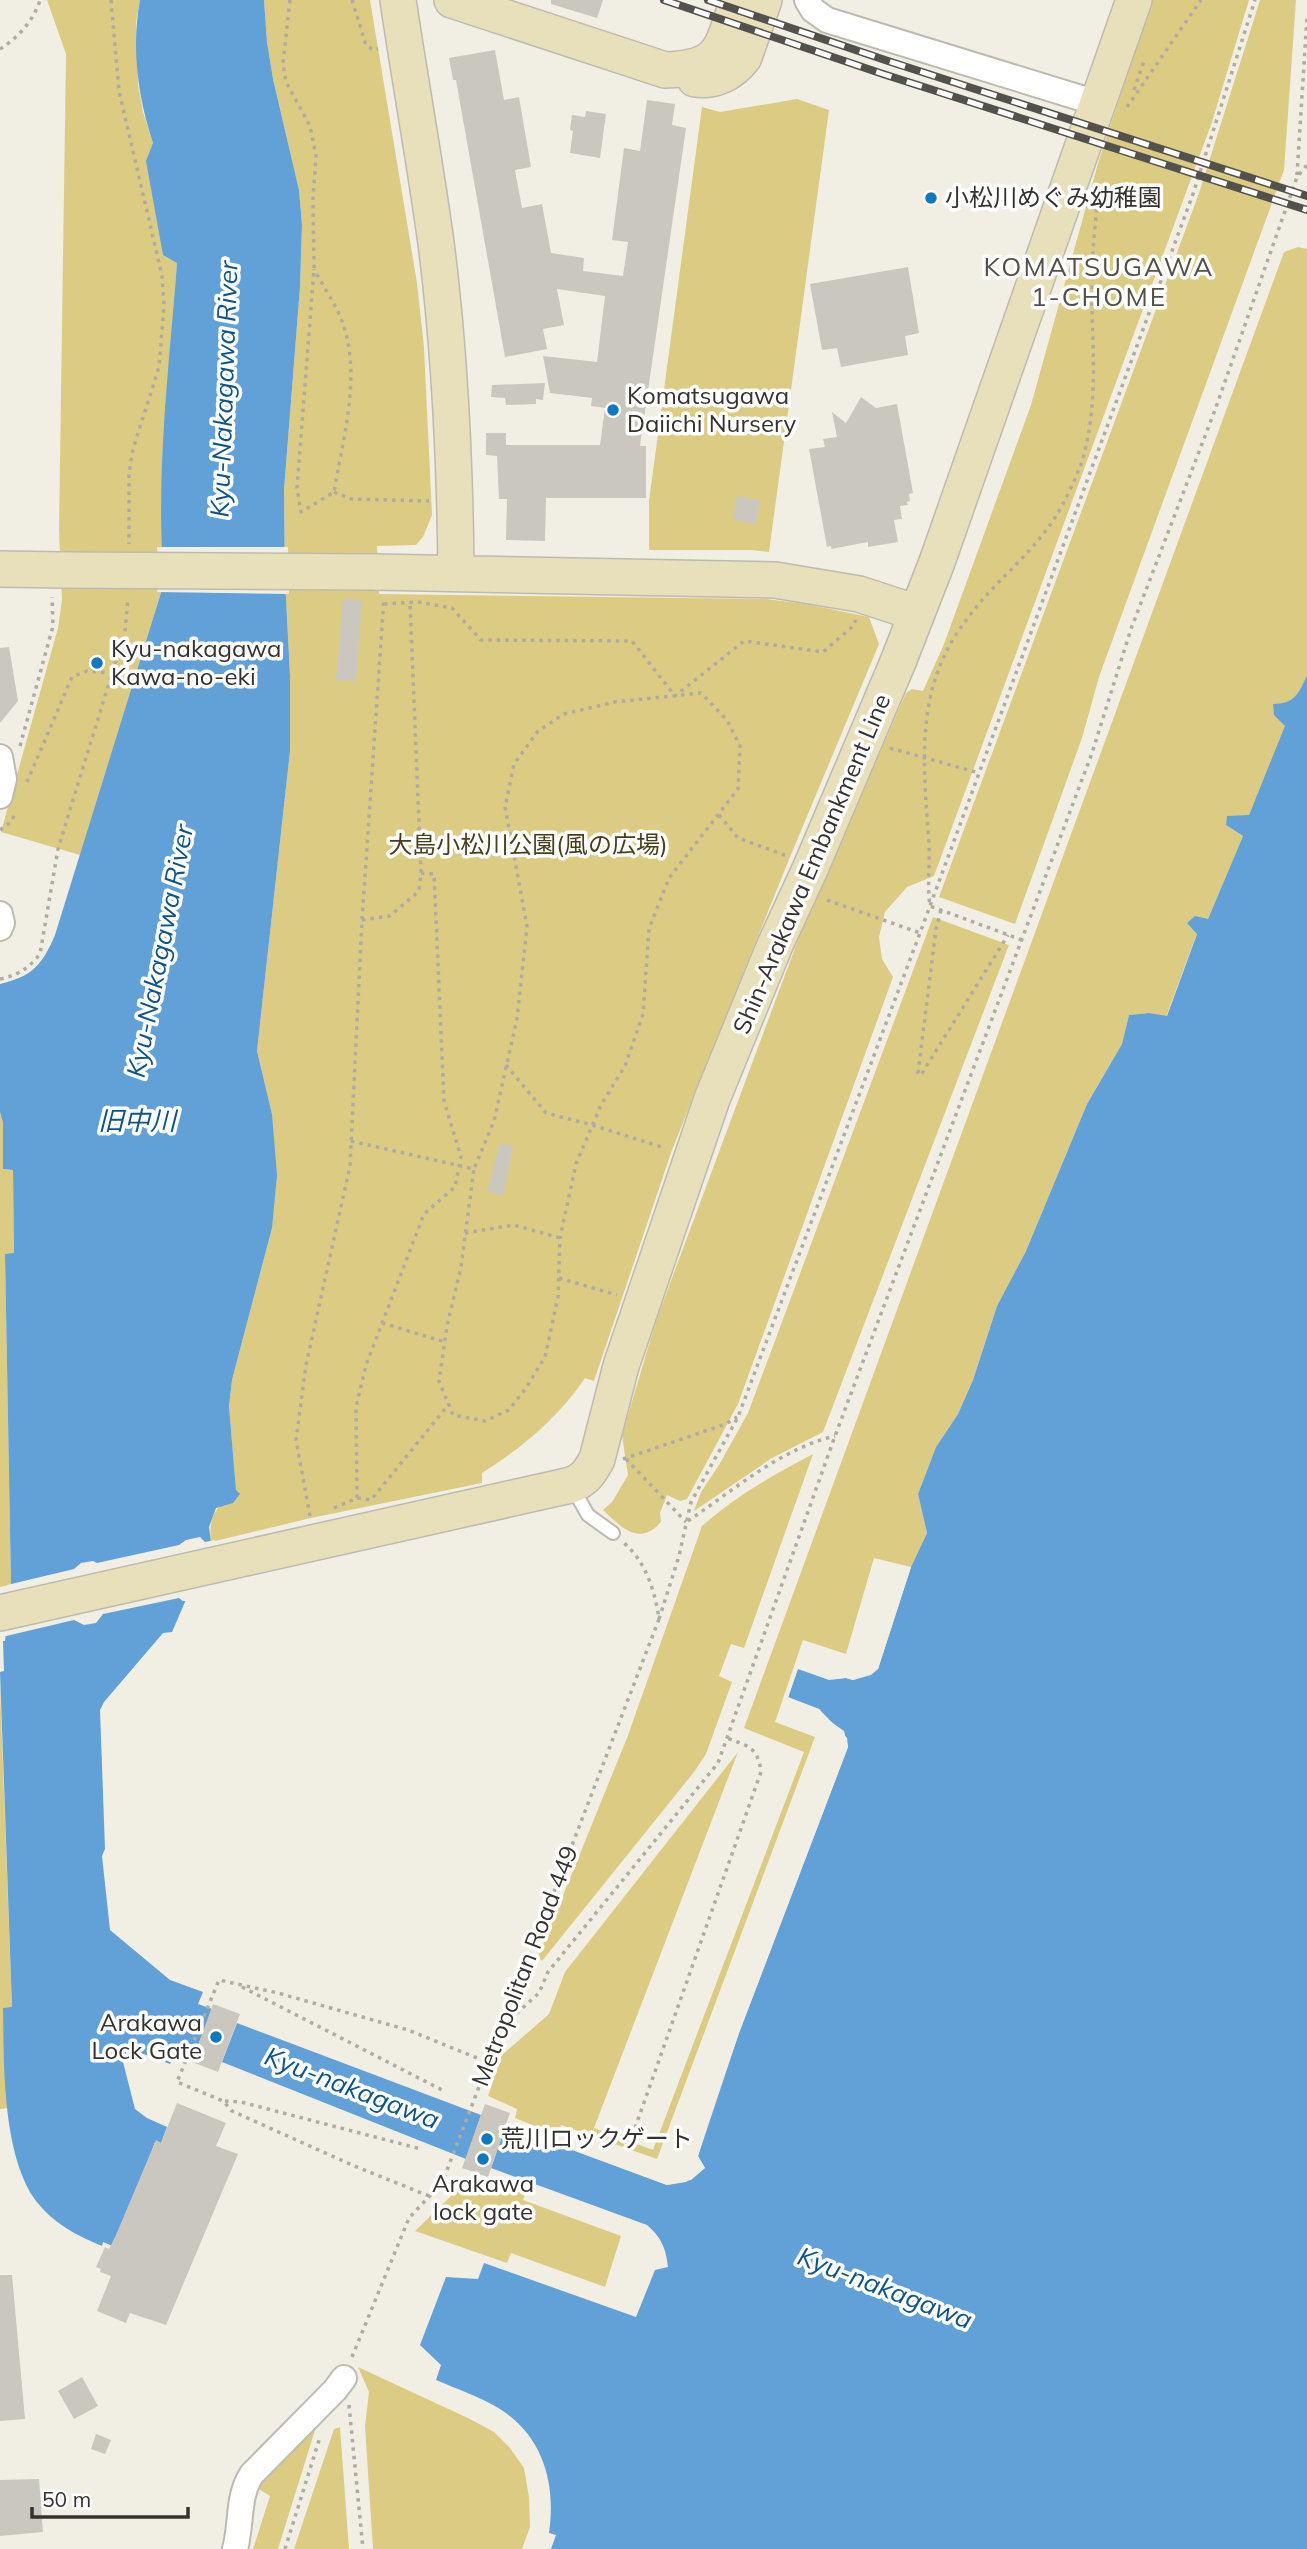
<svg xmlns="http://www.w3.org/2000/svg" width="1307" height="2549" viewBox="0 0 1307 2549" font-family="Mulish,'Noto Sans JP',sans-serif">
<style>
.green{fill:#dccc83}
.water{fill:#62a0d8}
.pier{fill:#f1efe4}
.building{fill:#cac8be}
.lines{fill:none;stroke-linecap:round;stroke-linejoin:round}
.lane-casing{stroke:#bdbbb1;stroke-width:16}
.street-casing{stroke:#bdbbb1;stroke-width:28}
.secondary-casing{stroke:#bdbbb1;stroke-width:38}
.path{stroke:#aeaca3;stroke-width:3.5;stroke-dasharray:3.5 5;stroke-linecap:butt}
.lane{stroke:#fff;stroke-width:12}
.street{stroke:#fff;stroke-width:24}
.secondary{stroke:#e8e0bb;stroke-width:35}
.rail-casing{stroke:#52514c;stroke-width:8}
.rail{stroke:#fff;stroke-width:5;stroke-dasharray:16;stroke-linecap:butt}
.secondary-bridge-casing{stroke:#bdbbb1;stroke-width:38;stroke-linecap:butt}
.secondary-bridge{stroke:#e8e0bb;stroke-width:35}
.poi-dot{fill:#0f78c3;stroke:#fff;stroke-width:2.5}
.labels{text-anchor:middle;stroke-width:7;stroke-linejoin:round;paint-order:stroke}
.poi-label{font-size:24px;fill:#34332f;stroke:#fff;text-anchor:start}
.park-label{font-size:24px;fill:#473f1b;stroke:#fff}
.street-label{font-size:24px;fill:#34332f;stroke:#fff}
.neighbourhood-label{font-size:26px;letter-spacing:2px;fill:#525048;stroke:#fff}
.water-label{font-size:26px;font-style:italic;fill:#0e5489;stroke:#fff}
</style>
<rect width="100%" height="100%" fill="#f1efe4"/>
<!-- green -->
<path class="green" d="M47,0H140L136,23L138,84L143,112L153,143L177,263L169,368L164,583L80,855L1,832L58,628L62,600L59,531L66,54Z
M264,0H370L417,283L424,347L432,515L423,537L416,545L377,546L379,594L766,599L806,604L869,617L879,644L790,857L672,1150L594,1381L585,1378C558,1418 523,1447 482,1473V1483L311,1518L211,1542C208,1515 216,1508 236,1491L229,1406L232,1380L272,1228V1114L257,1051L290,751V675L285,580L284,490L300,287L302,224L299,190L273,79L267,42Z
M1152,0H1249L1212,122L934,876L907,887L885,912L879,937L882,959L893,977L738,1404L687,1499L680,1501L667,1495L660,1513L661,1522C639,1547 621,1527 603,1510L612,1502L628,1475L622,1435L656,1321L801,932L906,693L912,689L923,691L944,644L1031,405L1099,160Z
M1260,0H1296L1284,170L1099,677L1082,738L1015,924L939,897L1199,193Z
M797,99L829,110L769,552L752,550H649V501L702,107L720,112Z
M1298,247L1307,249V675L1298,696L1284,704L1275,715L1286,726L1249,815L1226,825L1243,836L1208,919L1197,933L1166,1017L1149,1013L1129,1015L1122,1044L1087,1104L1026,1251L997,1306L973,1380L958,1414L936,1447L918,1494L927,1533L911,1567L874,1558L846,1654L803,1640L775,1722L815,1737L657,2159L561,2125L557,2135L515,2118L517,2109L488,2096L502,2055L549,2014L565,1972L738,1752L594,2128L653,2150L804,1752L744,1728L1284,252Z
M933,917L1009,945L823,1432L772,1458L694,1511L701,1492L719,1465L748,1413Z
M0,1112L3,1123V1169L13,1170L14,1254H5L11,1585L0,1587Z
M813,1454L744,1648L731,1644L719,1676L732,1682L706,1754L694,1772L542,1961L538,1957L627,1738L702,1526C736,1496 773,1475 813,1454Z
M0,1686L12,2008H3L8,2108L0,2109Z
M496,2177L527,2190L523,2200L621,2236L605,2287L511,2253L507,2263L415,2231L451,2196L458,2179L489,2190Z
M358,2367L470,2419L494,2432L510,2448L524,2468L529,2497L530,2527L522,2549H373L365,2426L369,2392Z
M316,2427L278,2549H253L270,2496L257,2488L260,2479L305,2431Z
M340,2427L349,2549H294L334,2429Z"/>
<!-- water -->
<path class="water" d="M140,0H264L267,42L273,79L299,190L302,224L300,287L284,490L285,580L290,675V751L257,1051L272,1114L277,1175L272,1228L232,1380L229,1406L236,1490L240,1494L233,1503L216,1508L209,1527L211,1542L172,1632L163,1633L104,1702L100,1710L105,1849L102,1856L110,1930L170,1980L203,1992L198,2004L212,2009L194,2056L178,2050L170,2064L141,2053L121,2054L135,2109L147,2118L167,2127L161,2143L155,2142L117,2248L103,2242L102,2246C77,2236 53,2223 36,2201C2,2155 4,2064 3,2008L12,2007L0,1672L4,1671L3,1641H5L11,1585L5,1254L14,1253L13,1170L3,1169V1123L0,1112V984C33,976 42,965 55,935L164,583C155,476 169,369 177,263L163,255L146,161L153,143C138,97 131,49 140,0Z
M1307,675V2549H551L556,2535L549,2533C556,2485 544,2437 500,2409C481,2397 457,2389 436,2380L441,2365L420,2345L446,2277L478,2279L484,2263L636,2317L655,2270L668,2267C666,2248 661,2237 647,2225L491,2168L506,2125L667,2185L691,2180L705,2168L698,2156L739,2033L848,1747L847,1738L819,1709L788,1698L798,1668L828,1679L846,1678L853,1680L878,1669L911,1567L927,1533L918,1494L936,1447L958,1414L973,1380L997,1306L1026,1251L1087,1104L1122,1044L1129,1015L1149,1013L1167,1016L1197,934L1187,923L1195,916L1208,919L1243,836L1226,825L1227,816L1249,815L1285,726L1274,715L1273,704C1295,704 1299,693 1307,675Z
M237,2023L481,2115L466,2159L222,2062Z"/>
<!-- pier -->
<path class="pier" d="M157,547H288L289,594L157,592L160,582Z
M200,1537L205,1542L215,1540V1543L190,1601H183L179,1598L103,1614L96,1623L84,1625L74,1620L2,1637L7,1585L74,1569L81,1563L93,1561L97,1563L179,1545L186,1540Z
M908,1567H911L878,1669L871,1675L853,1680L846,1678L829,1680L798,1669L788,1697L819,1709L827,1719L844,1731L848,1747L739,2033L711,2113L698,2156L705,2168L686,2182L667,2185L553,2143L554,2140L668,2181L685,2179L701,2167L694,2156L708,2112L736,2032L845,1747L841,1733L825,1722L817,1712L787,1701L785,1697L797,1665L829,1676L846,1674L853,1676L869,1672L875,1666Z"/>
<!-- building -->
<path class="building" d="M551,0H603L597,18L551,4Z
M495,50L504,100L519,97L531,167L515,170L522,208L542,204L551,253L584,258L583,271L623,276L628,242L612,240L624,148L640,151L647,100L675,104L672,125L686,128L640,446H646V498H546L545,541L506,540L507,499H499L497,456L486,455V433H506V445H600L605,408L591,406L592,398L550,393L543,356L597,362L605,296L557,289L564,325L543,329L547,349L505,357L456,80H453L449,58Z
M586,111L606,114L600,158L570,153L573,131L570,130L572,115L585,117Z
M908,267L919,333L905,336L908,355L841,367L837,348L822,350L810,284Z
M545,383L543,400L536,399V404L506,405L505,398L491,397L492,385Z
M861,397L876,408L897,404L913,493L909,494L910,501L907,502L908,505L900,506L902,519L894,520L898,542L868,547V542L831,549V546L827,547L809,449L825,447L823,439L837,437L832,412L846,423Z
M737,496L760,500L756,524L733,520Z
M343,599L362,600L356,681L336,680Z
M9,647L18,701L0,723V648Z
M500,1143L513,1146L503,1196L487,1191Z
M213,2004L240,2014L218,2072L192,2062Z
M177,2103L226,2123L216,2146L238,2154L166,2325L130,2313L126,2323L97,2311L111,2276L100,2272L101,2269L96,2267L105,2247L109,2249L116,2235L156,2140L161,2143Z
M485,2104L510,2113L488,2177L462,2168Z
M0,2275H12L25,2419L0,2421Z
M82,2377L98,2406L74,2419L58,2391Z
M96,2434L111,2440L105,2454L91,2449Z
M39,2479L43,2532L0,2536V2480Z"/>
<g class="lines">
<defs>
<path id="lane" d="M572,1487L588,1515L613,1533"/>
<path id="street" d="M807,0L813,10L827,20L1097,103
M0,757L4,779L0,796
M0,914L2,923L0,928
M235,2549C242,2524 237,2496 252,2474L335,2390L344,2378"/>
<path id="secondary" d="M398,0C410,81 425,162 436,243C450,352 455,464 456,573
M452,0L665,70C723,68 721,49 738,0
M695,79C715,82 732,73 744,57L764,0
M0,569L64,570
M375,572L775,580L859,594L917,613
M0,1613L571,1485C585,1480 590,1472 597,1459L621,1366L712,1099L775,945L811,867L898,662L937,562L1134,0"/>
</defs>
<!-- lane casing -->
<use href="#lane" class="lane-casing"/>
<!-- street casing -->
<use href="#street" class="street-casing"/>
<!-- secondary casing -->
<use href="#secondary" class="secondary-casing"/>
<!-- path -->
<path class="path" d="M111,0L119,91L162,276L164,306L159,367L133,449L129,474V544
M290,0L283,64L286,82L310,126L316,156L313,198L314,269L297,488L301,512L334,492C343,438 362,374 342,321C335,303 323,286 314,269
M352,0L366,45L373,50L378,49
M0,49C18,38 34,20 40,0
M1134,90L1144,61
M1127,107L1201,0
M1297,175L1307,17
M334,492L351,499L429,501
M384,604L418,602L452,608L481,640L632,641L675,696L744,641L823,652L852,627L856,620
M20,746L53,626L52,597
M890,748L979,773
M27,782L72,677L87,671L112,673
M719,815L738,838L787,856
M0,830L12,821L15,812
M827,900L920,933
M941,910L936,929L918,1073L921,1075L1008,935
M362,920L390,916L419,891L421,873L410,602
M1022,940L930,906C927,885 930,865 929,843C923,762 914,687 967,619C993,583 1030,556 1054,519C1064,504 1073,484 1080,467C1084,457 1086,446 1088,436C1098,384 1091,334 1092,282C1092,250 1096,218 1099,187
M0,979C18,975 28,969 40,954L58,849L125,631L128,598
M506,1065L546,1113L592,1125L665,1148
M351,1141L474,1169L461,1267L447,1326L439,1381L453,1415L485,1421L509,1410L526,1388L545,1357L558,1297L560,1238L576,1164L601,1105L625,1066L643,1014L649,929L669,878L738,789L740,746L727,720L701,693L615,702L564,714L538,731L514,764L505,807L527,926L517,1019L494,1121L474,1169
M465,1233L514,1225L560,1238
M559,1278L617,1295
M382,1323L445,1342
M623,1459L726,1424L737,1417
M626,1459L686,1522
M357,1498L356,1407L366,1365L424,1214L455,1187L461,1157L444,1101L434,874L421,873
M334,1508L357,1498L371,1500L449,1404
M310,1516L296,1440L306,1365L350,1166L362,920L384,598
M688,1521C734,1490 780,1449 835,1436
M659,1619L679,1556L691,1502L738,1417L920,933L1193,194L1255,0
M242,1987L446,2092
M504,2025L539,1993L548,1972L718,1763L835,1436L1092,753L1131,629L1215,410L1297,177L1307,165
M225,2101L241,2102L421,2149
M635,2128L761,1772C758,1747 748,1746 727,1738
M429,2196L352,2165L232,2111L223,2101L177,2082L219,1980L278,1993L408,2030L487,2062
M352,2357L409,2218L442,2183L659,1619C655,1591 646,1562 624,1543
M349,2405L363,2549
M285,2549L320,2437"/>
<!-- lane -->
<use href="#lane" class="lane"/>
<!-- street -->
<use href="#street" class="street"/>
<!-- secondary -->
<use href="#secondary" class="secondary"/>
<defs>
<path id="rail" d="M664,0L883,74L1307,210
M708,0L888,61L1307,196"/>
</defs>
<!-- rail casing -->
<use href="#rail" class="rail-casing"/>
<!-- rail -->
<use href="#rail" class="rail"/>
<defs>
<path id="secondary-bridge" d="M64,570L375,572"/>
</defs>
<!-- secondary-bridge casing -->
<use href="#secondary-bridge" class="secondary-bridge-casing"/>
<!-- secondary-bridge -->
<use href="#secondary-bridge" class="secondary-bridge"/>
</g>
<!-- markers -->
<g class="poi-dot">
<circle cx="931" cy="198" r="7"/>
<circle cx="613" cy="410" r="7"/>
<circle cx="97" cy="663" r="7"/>
<circle cx="216" cy="2037" r="7"/>
<circle cx="487" cy="2139" r="7"/>
<circle cx="483" cy="2159" r="7"/>
</g>
<g class="labels">
<!-- poi labels -->
<g class="poi-label">
<text x="945" y="206">小松川めぐみ幼稚園</text>
<text x="627" y="404">Komatsugawa<tspan x="627" dy="28">Daiichi Nursery</tspan></text>
<text x="111" y="657">Kyu-nakagawa<tspan x="111" dy="28">Kawa-no-eki</tspan></text>
<text x="202" y="2031" text-anchor="end">Arakawa<tspan x="202" dy="28">Lock Gate</tspan></text>
<text x="501" y="2147">荒川ロックゲート</text>
<text x="483" y="2192" text-anchor="middle">Arakawa<tspan x="483" dy="28">lock gate</tspan></text>
</g>
<!-- park labels -->
<g class="park-label">
<text x="528" y="853">大島小松川公園(風の広場)</text>
</g>
<!-- street labels -->
<g class="street-label">
<text transform="translate(812 864) rotate(-67)" y="8">Shin-Arakawa Embankment Line</text>
<text transform="translate(525 1966) rotate(-69)" y="8">Metropolitan Road 449</text>
</g>
<!-- neighbourhood labels -->
<g class="neighbourhood-label">
<text x="1099" y="276">KOMATSUGAWA<tspan x="1099" dy="30">1-CHOME</tspan></text>
</g>
<!-- water labels -->
<g class="water-label">
<text transform="translate(224 389) rotate(-88)" y="9">Kyu-Nakagawa River</text>
<text transform="translate(160 951) rotate(-79)" y="9">Kyu-Nakagawa River</text>
<text x="137" y="1130">旧中川</text>
<text transform="translate(352 2088) rotate(21)" y="9">Kyu-nakagawa</text>
<text transform="translate(885 2288) rotate(21)" y="9">Kyu-nakagawa</text>
</g>
</g>
<!-- scale -->
<path d="M32 2507v10h156v-10" fill="none" stroke="#34332f" stroke-width="3.5"/>
<text x="42" y="2507" font-size="21" fill="#34332f" stroke="#ffffff" stroke-width="5" paint-order="stroke">50 m</text>
</svg>
